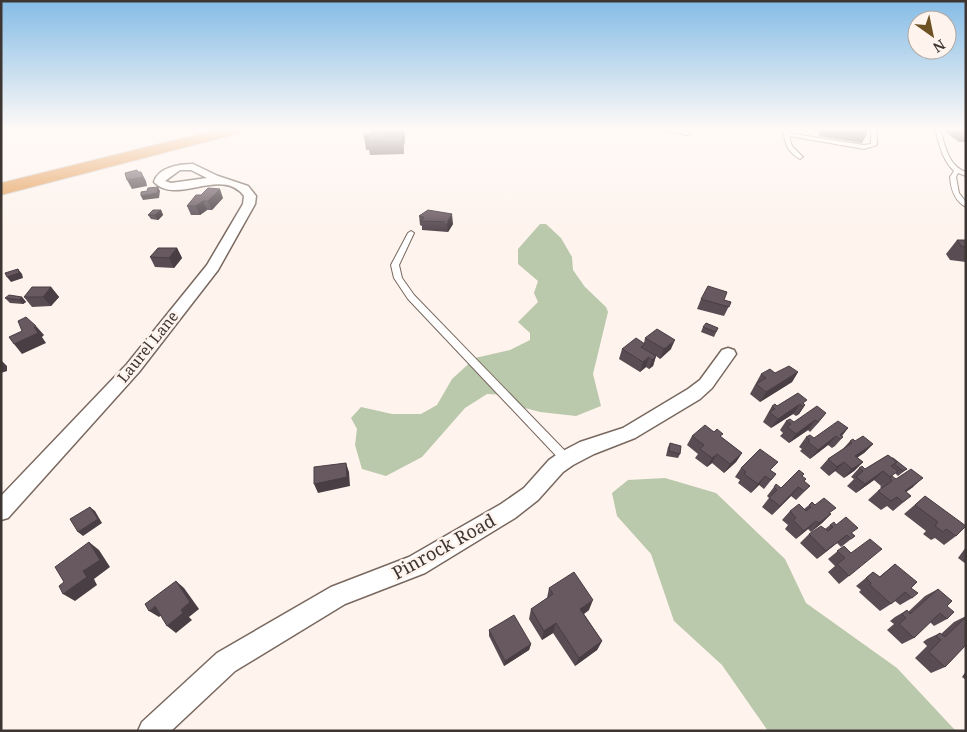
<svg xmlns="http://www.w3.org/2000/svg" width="967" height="732" viewBox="0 0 967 732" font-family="'Noto Serif',serif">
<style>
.green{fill:#bac8ab}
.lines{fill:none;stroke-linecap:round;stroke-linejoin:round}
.lane-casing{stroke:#78685f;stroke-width:2}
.street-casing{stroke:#78685f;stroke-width:3}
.highway-casing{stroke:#d4d3d2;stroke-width:2}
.lane{fill:#fff;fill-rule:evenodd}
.street{fill:#fff;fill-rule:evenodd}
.highway{fill:#e49b55;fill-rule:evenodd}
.wall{fill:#594c53}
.shaded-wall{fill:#493e43}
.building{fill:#685860;stroke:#493e43}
.labels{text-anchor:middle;stroke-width:5;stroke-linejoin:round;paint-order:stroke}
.street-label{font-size:15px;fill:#3c3531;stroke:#fef3ed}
.near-street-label{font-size:18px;fill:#3c3531;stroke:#fef3ed}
</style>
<rect width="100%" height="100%" fill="#fef3ed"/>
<!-- green -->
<path class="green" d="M540,224H546L561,238L572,257L573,270L585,287L606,307L608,312L593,374L601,406L576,416L540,412L521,407L508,395L487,394L465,408L422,457L386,476L362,469L355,445L357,429L351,418L361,407L392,414H421L437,405L452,379L475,358L510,350L530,340V333L518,322L538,302L534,293L538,281L518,264V249Z
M665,478L716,493L785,559L806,603L897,668L954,729L960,731H768L722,665L674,621L651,554L617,516L612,493L628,480Z"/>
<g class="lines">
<defs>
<path id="lane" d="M659,129H670L685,131L687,129H692L689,134L687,135Z
M783,129H787L788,133L864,145L871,144V129H876L877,145L864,149L789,136L792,146L803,157L800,159C786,151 785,142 783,129Z
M935,129H940C945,145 948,166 966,172V176L958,173L956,177L959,193L966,202V207C954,201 951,189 950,177L954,171C942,160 939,143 935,129Z
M411,231L414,233L399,265L402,278L414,295L570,456L571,459L570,462L566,463L562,462L408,299L394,278L391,265L408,233Z"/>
<path id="street" d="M193,164L218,176L248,186L256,196L255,204L218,270L139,372L8,518L1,520V496L127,364L207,265L243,204L244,196C222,166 176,206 154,182C158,167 180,164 193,164ZM180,170H191L207,178L171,183L165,181Z
M728,348L734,350L736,354L712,388L700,399L635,438L594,454L573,465L563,472L538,500L515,518L425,573L345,604L235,671L171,731H138L142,722L217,653L331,587L409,557L501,504L524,488L549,460L559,453L580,442L623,428L688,389L700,380L722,350Z"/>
<path id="highway" d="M220,129H246L244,132L1,195V183Z"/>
</defs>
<!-- lane casing -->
<use href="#lane" class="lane-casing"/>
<!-- street casing -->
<use href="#street" class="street-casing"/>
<!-- highway casing -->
<use href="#highway" class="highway-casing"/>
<!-- lane -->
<use href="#lane" class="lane"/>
<!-- street -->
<use href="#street" class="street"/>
<!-- highway -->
<use href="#highway" class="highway"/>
</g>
<!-- wall -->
<path class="wall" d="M404,129L405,140L404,145H403L404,154L370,155L369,150H366L364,137L370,134Z
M819,129H869V130L862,143L819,136Z
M945,129H966V142H959L944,131Z
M196,195L223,198L212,210H207L200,215H191L187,206Z
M161,210L163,215L158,220L151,219L148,215Z
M419,216L453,224L448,232L422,230V226L420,225Z
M957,240H966V262L950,260L946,254Z
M177,248L182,258L174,268L155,267L150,257Z
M51,287L59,297L51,306L32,307L24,297Z
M22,297L26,302L23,304L10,303L5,298Z
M701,299L724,300L731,302L724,316L697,309Z
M703,327L718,328L714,337L701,332Z
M645,338L671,349L660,359L656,356L653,366L649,369L646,367L640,372L619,359L622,349L644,343Z
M798,372L792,382L760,402L750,394L761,374Z
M804,404L805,405L799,414L796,416L793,414L771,428L763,422L772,406H777Z
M826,413L810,432L808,430L789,443L780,436L783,433L780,430L786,421L794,422Z
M848,428L842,436L843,437L835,446L832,448L828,445L810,459L800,451L802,449L799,447L806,437L814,438Z
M692,436L721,437L742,453L736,462L724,473L712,463L707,467L695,458L698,454L687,445Z
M850,441L873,444L864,453L857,457L863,462L854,471L844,478L835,471L829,476L820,468L828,459L842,450Z
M670,443L680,454L678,458L666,456L668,447Z
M888,455L907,469L898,476L895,473L890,478L896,479L913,487L906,492L911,496L893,511L887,506L881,510L868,500L881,488L880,487L888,480L881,486L874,480L856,493L847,486L854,479L851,477L859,468L865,469Z
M741,468L771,471L776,474L764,489L759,485L751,493L738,483L740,480L735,477Z
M802,476L804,482L810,486L796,500L791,496L772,515L762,507L769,498L767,496L774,487L781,488Z
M925,496L956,536L944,545L935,538L931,540L923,534L926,531L904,514Z
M809,505H815L831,514L822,523L811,532L808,529L796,539L785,529L788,525L782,520L790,511L804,509Z
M830,525H836L852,533L855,536L841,547L837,543L817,559L800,543L809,534L825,529Z
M844,546L849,576L839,584L828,572L835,566L828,559Z
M966,547V564L958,558Z
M895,564L911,588L912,598L900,605L895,601L891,604L880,611L859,592L861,590L856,586L873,572L879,577Z
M549,588L589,610L584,614L602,641L597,650L575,666L553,633L542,640L529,619L531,609L547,598Z
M938,589L947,606V619L934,626L930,622L914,638L902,644L887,630L894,624L890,621L895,617L907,610L908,612L925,596Z
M966,616V647L965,646L945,667L931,673L915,658L927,646L923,642L927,639L940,633L941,634L954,622Z
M489,630L531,644L529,650L504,666L489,636Z
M966,671V680L962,677Z"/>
<!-- shaded-wall -->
<path class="shaded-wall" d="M404,129L405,140L404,145L403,132Z
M403,137L404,149V154L402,141Z
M137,170L141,177V172L146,181L147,186L132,189L127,180Z
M158,187L160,191L159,198L143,200L141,196Z
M220,189L223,198L212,210L208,201Z
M203,201L207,210L200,215L196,206Z
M161,210L163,215L158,220L155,215Z
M452,214L453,224L448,232L447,222Z
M177,248L182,258L174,268L169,258Z
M18,269L22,274L23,278L11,282L7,277Z
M51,287L59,297L51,306L43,297Z
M22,297L26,302L23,304L19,300Z
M36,326L44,335L42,337L46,343L22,354L14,344Z
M675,340L671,349L660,359L664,349Z
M656,356L653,366L649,369L652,360Z
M649,357L646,367L640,372L643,362Z
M2,361L7,366V371L1,373Z
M798,372L792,382L760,402L766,392Z
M800,404L793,414L771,428L778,419Z
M805,405L799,414L796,416L803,407Z
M826,413L819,422L810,432L818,422Z
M815,420L808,430L789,443L796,434Z
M848,428L840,438V435Z
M836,436L828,445L810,459L818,450Z
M873,444L864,453L847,465L855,456Z
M742,453L736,462L724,473L730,464Z
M717,454L712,463L707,467L712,458Z
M844,462L835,471L829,476L837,467Z
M863,462L854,471L844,478L852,469Z
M346,463L349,472L350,486L318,493L314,484Z
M883,471L874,480L856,493L865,484Z
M765,476L759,485L751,493L758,484Z
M923,478L913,487L895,500L905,491Z
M798,487L791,496L772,515L780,506Z
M90,507L95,511L102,523L83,536L78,532Z
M831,514L822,523L811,532L819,523Z
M816,521L808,529L796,539L804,531Z
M847,535L817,559L826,551Z
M89,542L99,550L110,567L94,579L97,585L75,601L63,594L83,571Z
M176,581L184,588L199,609L189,617L192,620L176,633L167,626L181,610Z
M593,600L589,610L576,619L580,609Z
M155,606L164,613L159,617L149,611Z
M556,623L553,633L542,640L544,631Z
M602,641L597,650L575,666L579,658Z
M531,644L529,650L504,666L505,661Z"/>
<!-- building -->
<path class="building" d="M371,129H403V132L382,133V137H403L402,141L368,142L369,137H364V134H370Z
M137,170L138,172H141L143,177L127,180L125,173Z
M158,187L157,193L141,196V192L147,191L148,188Z
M208,188L220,189L208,201H203L196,206H187L196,195H201Z
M153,210H161L155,215H148Z
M428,210L452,214L447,222L421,221L424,217L419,216Z
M957,240H966V247L961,246Z
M158,248H177L169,258L150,257Z
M18,269L19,273L7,277L5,273Z
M708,286L727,292L724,300L731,302L729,307L701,299Z
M32,287H51L43,297H24Z
M9,295L22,297L19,300L5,298Z
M26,317L36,326L34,327L38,333L14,344L9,337L22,331L18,321Z
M706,323L718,328L716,332L703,327Z
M657,329L675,340L664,349L645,338Z
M636,338L645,344L641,347L656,356L652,360L649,357L643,362L622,349Z
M789,366L798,372L766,392L756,384L766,378L761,374L770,369L775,373Z
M798,393L807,400L803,403L805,405L803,407L800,404L778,419L769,412L775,409L772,406L775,404L777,406Z
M817,406L826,413L818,422L815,420L796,434L787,427L791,424L786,421L790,419L794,422Z
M838,421L848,428L840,435L843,437L840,439L836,436L818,450L808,442L810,440L806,437L810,435L814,438Z
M705,425L714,432L717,429L723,434L720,436L742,453L730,464L717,454L712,458L700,449L704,445L692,436Z
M863,436L873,444L855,456L863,462L852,469L844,462L837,467L828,459L852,443L850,441L853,439L855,441Z
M670,443L681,446L680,454L669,451Z
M760,449L778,462L770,470L776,474L771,480L765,476L758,484L744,474L746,472L741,468Z
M888,455L897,462L891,466L898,471L890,477L883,471L865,484L856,477L863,471L859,468L862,466L865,469Z
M892,458H893L907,469L903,471L894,464L897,462Z
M346,463L347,477L314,484V467Z
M911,469L923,478L905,491L911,496L903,502L897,497L891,501L878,491L892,481L890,478L892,476L896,479Z
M799,470L804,474L802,476L806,479L804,481L810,486L804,491L798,487L780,506L769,498L777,490L774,487L776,484L781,488Z
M925,496L966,526L956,536L946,529L943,532L935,526L938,522L915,505Z
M824,498L836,508L829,513L831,514L819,523L816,521L804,531L793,520L796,518L790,511L799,504L806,511L811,507L809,505L812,502L815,505Z
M90,507L98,519L78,532L70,519Z
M846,517L858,528L851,533L855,536L851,539L847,535L826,551L809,534L821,526L828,531L833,527L830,525L834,522L836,525Z
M870,539L882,549L849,576L837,564L845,558L837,551L844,546L851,553Z
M89,542L100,560L83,571L87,577L63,594L59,586L64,582L55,567Z
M895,564L917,582L911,588L918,593L912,598L905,592L891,604L870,585L871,583L866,578L873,572L880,577Z
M574,572L593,600L580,609L602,641L579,658L556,623L544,631L531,609L553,594L549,588Z
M176,581L190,602L181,610L183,613L167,626L155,606L149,611L145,604Z
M938,589L952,601L947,606L954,612L947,619L940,613L914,638L899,624L906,618L902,614L907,610L910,614Z
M514,615L531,644L505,661L489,630Z
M966,617V645L945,667L929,652L941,640L936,636L940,633L945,637Z"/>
<!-- sky -->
<linearGradient id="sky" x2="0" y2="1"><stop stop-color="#85bce6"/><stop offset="0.56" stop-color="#fffaf7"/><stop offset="1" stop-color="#fffaf7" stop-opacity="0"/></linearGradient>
<rect width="967" height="231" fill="url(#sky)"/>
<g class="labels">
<!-- street labels -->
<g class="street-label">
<text transform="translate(148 347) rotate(-51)" y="5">Laurel Lane</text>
</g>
<!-- near-street labels -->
<g class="near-street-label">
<text transform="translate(444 547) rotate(-29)" y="6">Pinrock Road</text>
</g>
</g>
<!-- border -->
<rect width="967" height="732" fill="none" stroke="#3c3531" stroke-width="5"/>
<!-- north arrow -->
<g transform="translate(932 35) rotate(147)"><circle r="24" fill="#fef3ed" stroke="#b0a7a2"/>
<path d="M0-4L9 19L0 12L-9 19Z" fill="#6d5224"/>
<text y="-8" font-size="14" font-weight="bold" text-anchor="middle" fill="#3c3531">N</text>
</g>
</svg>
